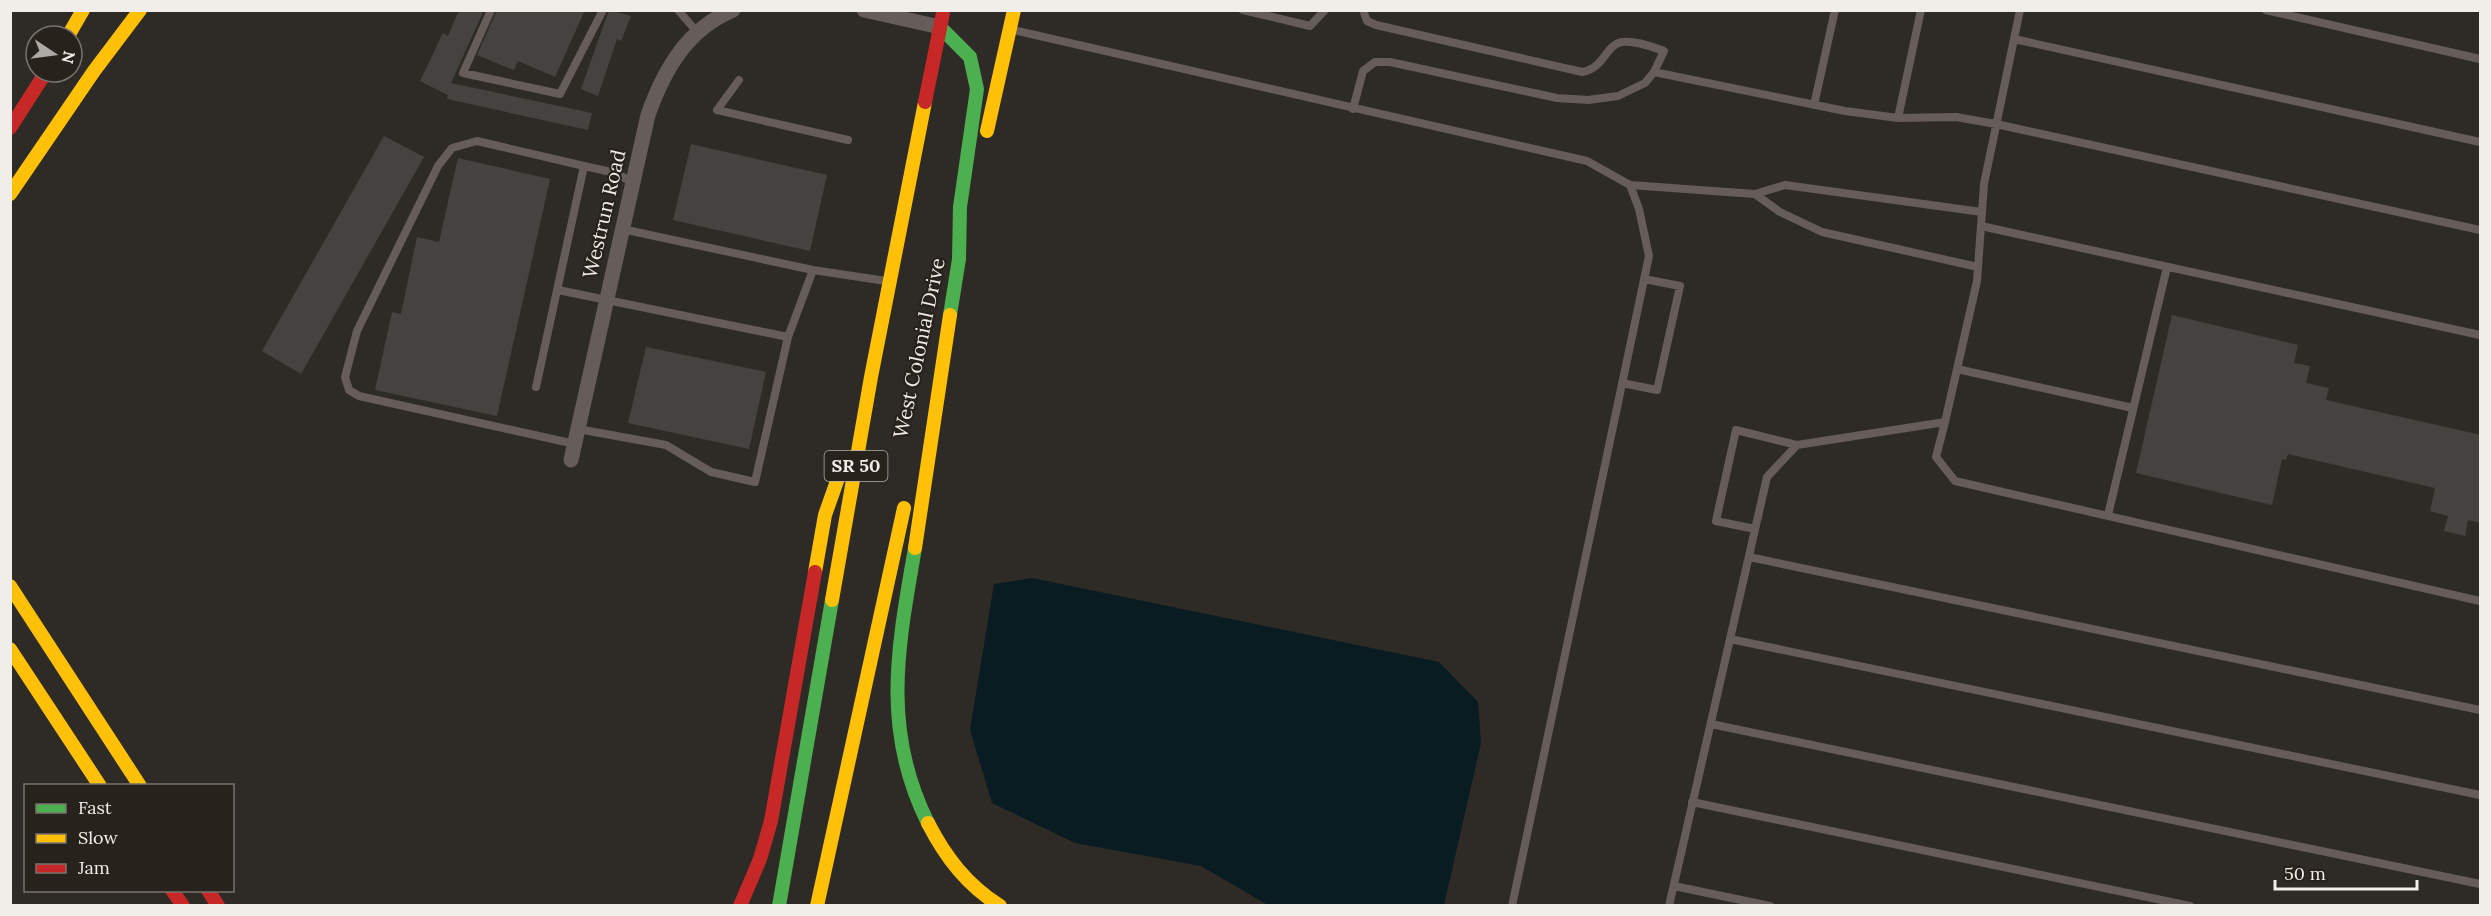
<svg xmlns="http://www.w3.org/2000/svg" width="2491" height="916" viewBox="0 0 2491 916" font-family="Lora,serif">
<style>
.water{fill:#081c22}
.building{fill:#454340}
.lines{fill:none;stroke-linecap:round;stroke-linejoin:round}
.lane{stroke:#665c5a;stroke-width:8}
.street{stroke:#665c5a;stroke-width:15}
.fast{stroke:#4caf50;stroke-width:14}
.slow{stroke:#ffc107;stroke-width:14}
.jam{stroke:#c62828;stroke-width:14}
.labels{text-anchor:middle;stroke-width:4.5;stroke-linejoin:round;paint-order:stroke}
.shield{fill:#27221b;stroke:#b4b0aa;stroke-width:1.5}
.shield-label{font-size:18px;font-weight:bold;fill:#f1ede8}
.street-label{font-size:20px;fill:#f1ede8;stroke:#27221b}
</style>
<rect width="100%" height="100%" fill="#2e2b27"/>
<!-- water -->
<path class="water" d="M1032,578L1439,662L1478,702L1481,743L1444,905H1268L1201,866L1075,843L992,803L970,730L994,584Z"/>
<!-- building -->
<path class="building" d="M459,10H484L451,83L592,113L588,130L447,99L448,95L420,81L443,33L448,36Z
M497,10H585L555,77L518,61L514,70L477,55Z
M609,10L631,16L621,41L617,39L598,96L581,89Z
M384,136L424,157L301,374L262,351Z
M691,144L827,175L810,251L673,220Z
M458,158L550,179L497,416L375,390L392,312L401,314L417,237L439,242Z
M2172,315L2298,345L2294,363L2310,366L2306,383L2329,388L2326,400L2481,435V523L2468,520L2465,536L2444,531L2448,516L2430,511L2435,488L2288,454L2286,460L2282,459L2272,505L2136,473Z
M646,347L766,372L749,449L628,423Z"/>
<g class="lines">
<!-- lane -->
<path class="lane" d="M491,10L463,73L560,94L603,10
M678,10L698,33
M1243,10L1310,26L1325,10
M2266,10L2480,59
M1013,30L1587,161L1630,185L1639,209L1649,256L1512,906
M2014,39L2480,142
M1654,72L1845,111L1898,118L1956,117L1996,124L2480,230
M739,80L717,110L848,140
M1814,105L1835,10
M1353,109L1363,71L1375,62H1390L1557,98L1588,100L1618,96L1645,83L1654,72L1664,51C1652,47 1635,40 1622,42C1605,45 1605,68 1582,72L1376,25L1367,21L1363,10
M1898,118L1921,10
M1630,185L1755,194
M1981,226L2480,335
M622,229L813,270
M1978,267L1822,232L1780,212L1755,194L1785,185L1982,212
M558,290L788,337L755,482L711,472L666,445L578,429
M788,337L813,270L886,281
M1957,369L2133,408
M1622,383L1657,390L1680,286L1644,279
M536,387L584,166L616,173L633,183
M1945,422L1936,457L1955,481L2480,601
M575,444L359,396L349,390L345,377L357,331L438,166L452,148L477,141L584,166
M2108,515L2167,267
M1755,529L1716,521L1736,430L1797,445
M1749,557L2480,710
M1730,639L2480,795
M1711,724L2480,884
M1692,802L2190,906
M1674,886L1770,906
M1669,906L1767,477L1797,445L1945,422L1977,281L1984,184L2020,10"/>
<!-- street -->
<path class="street" d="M864,10L940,27
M571,460L648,115C664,70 687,29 733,10"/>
<!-- fast -->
<path class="fast" d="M940,27L970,57L977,89L960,207L959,259L950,315
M915,548C898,647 881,729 928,823
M779,906L832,600"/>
<!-- slow -->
<path class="slow" d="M68,36L83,10
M987,131L1014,10
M10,194L94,71L140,10
M915,548L950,315
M815,572L825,515L843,464
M10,586L140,786
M832,600L871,377L925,102
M10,649L100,786
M928,823C946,858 967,885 1000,906
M817,906L904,508"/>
<!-- jam -->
<path class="jam" d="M925,102L943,13
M10,128L46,72
M172,890L183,906
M208,890L218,906
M740,906L760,859L771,821L815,572"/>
</g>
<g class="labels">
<!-- shield labels -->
<rect class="shield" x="824.5" y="451" width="63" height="30" rx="4.5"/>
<g class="shield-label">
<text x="856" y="472">SR 50</text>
</g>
<!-- street labels -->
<g class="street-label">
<text transform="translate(604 214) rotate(-77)" y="7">Westrun Road</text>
<text transform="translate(919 348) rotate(-78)" y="7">West Colonial Drive</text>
</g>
</g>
<!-- border -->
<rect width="2491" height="916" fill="none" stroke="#f1ede8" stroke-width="24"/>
<!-- legend -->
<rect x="24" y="784" width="210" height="108" fill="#27221b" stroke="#78736d" stroke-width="1.5"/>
<rect x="36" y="804" width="30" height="9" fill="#4caf50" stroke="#78736d" stroke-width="1.5"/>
<text x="78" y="814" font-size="18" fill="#f1ede8">Fast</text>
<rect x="36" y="834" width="30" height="9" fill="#ffc107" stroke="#78736d" stroke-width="1.5"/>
<text x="78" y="844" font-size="18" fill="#f1ede8">Slow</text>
<rect x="36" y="864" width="30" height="9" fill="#c62828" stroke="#78736d" stroke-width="1.5"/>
<text x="78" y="874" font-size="18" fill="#f1ede8">Jam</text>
<!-- north arrow -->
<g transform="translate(54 54) rotate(103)"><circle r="28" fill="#27221b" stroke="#78736d" stroke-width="1.5"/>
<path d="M0-4.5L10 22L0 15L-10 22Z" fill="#ada9a4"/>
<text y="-9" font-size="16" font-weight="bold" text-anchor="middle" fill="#f1ede8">N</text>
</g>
<!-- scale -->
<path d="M2275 880v9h142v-9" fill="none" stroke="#f1ede8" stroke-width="3"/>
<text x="2284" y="880" font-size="18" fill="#f1ede8" stroke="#27221b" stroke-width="4.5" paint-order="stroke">50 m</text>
</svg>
